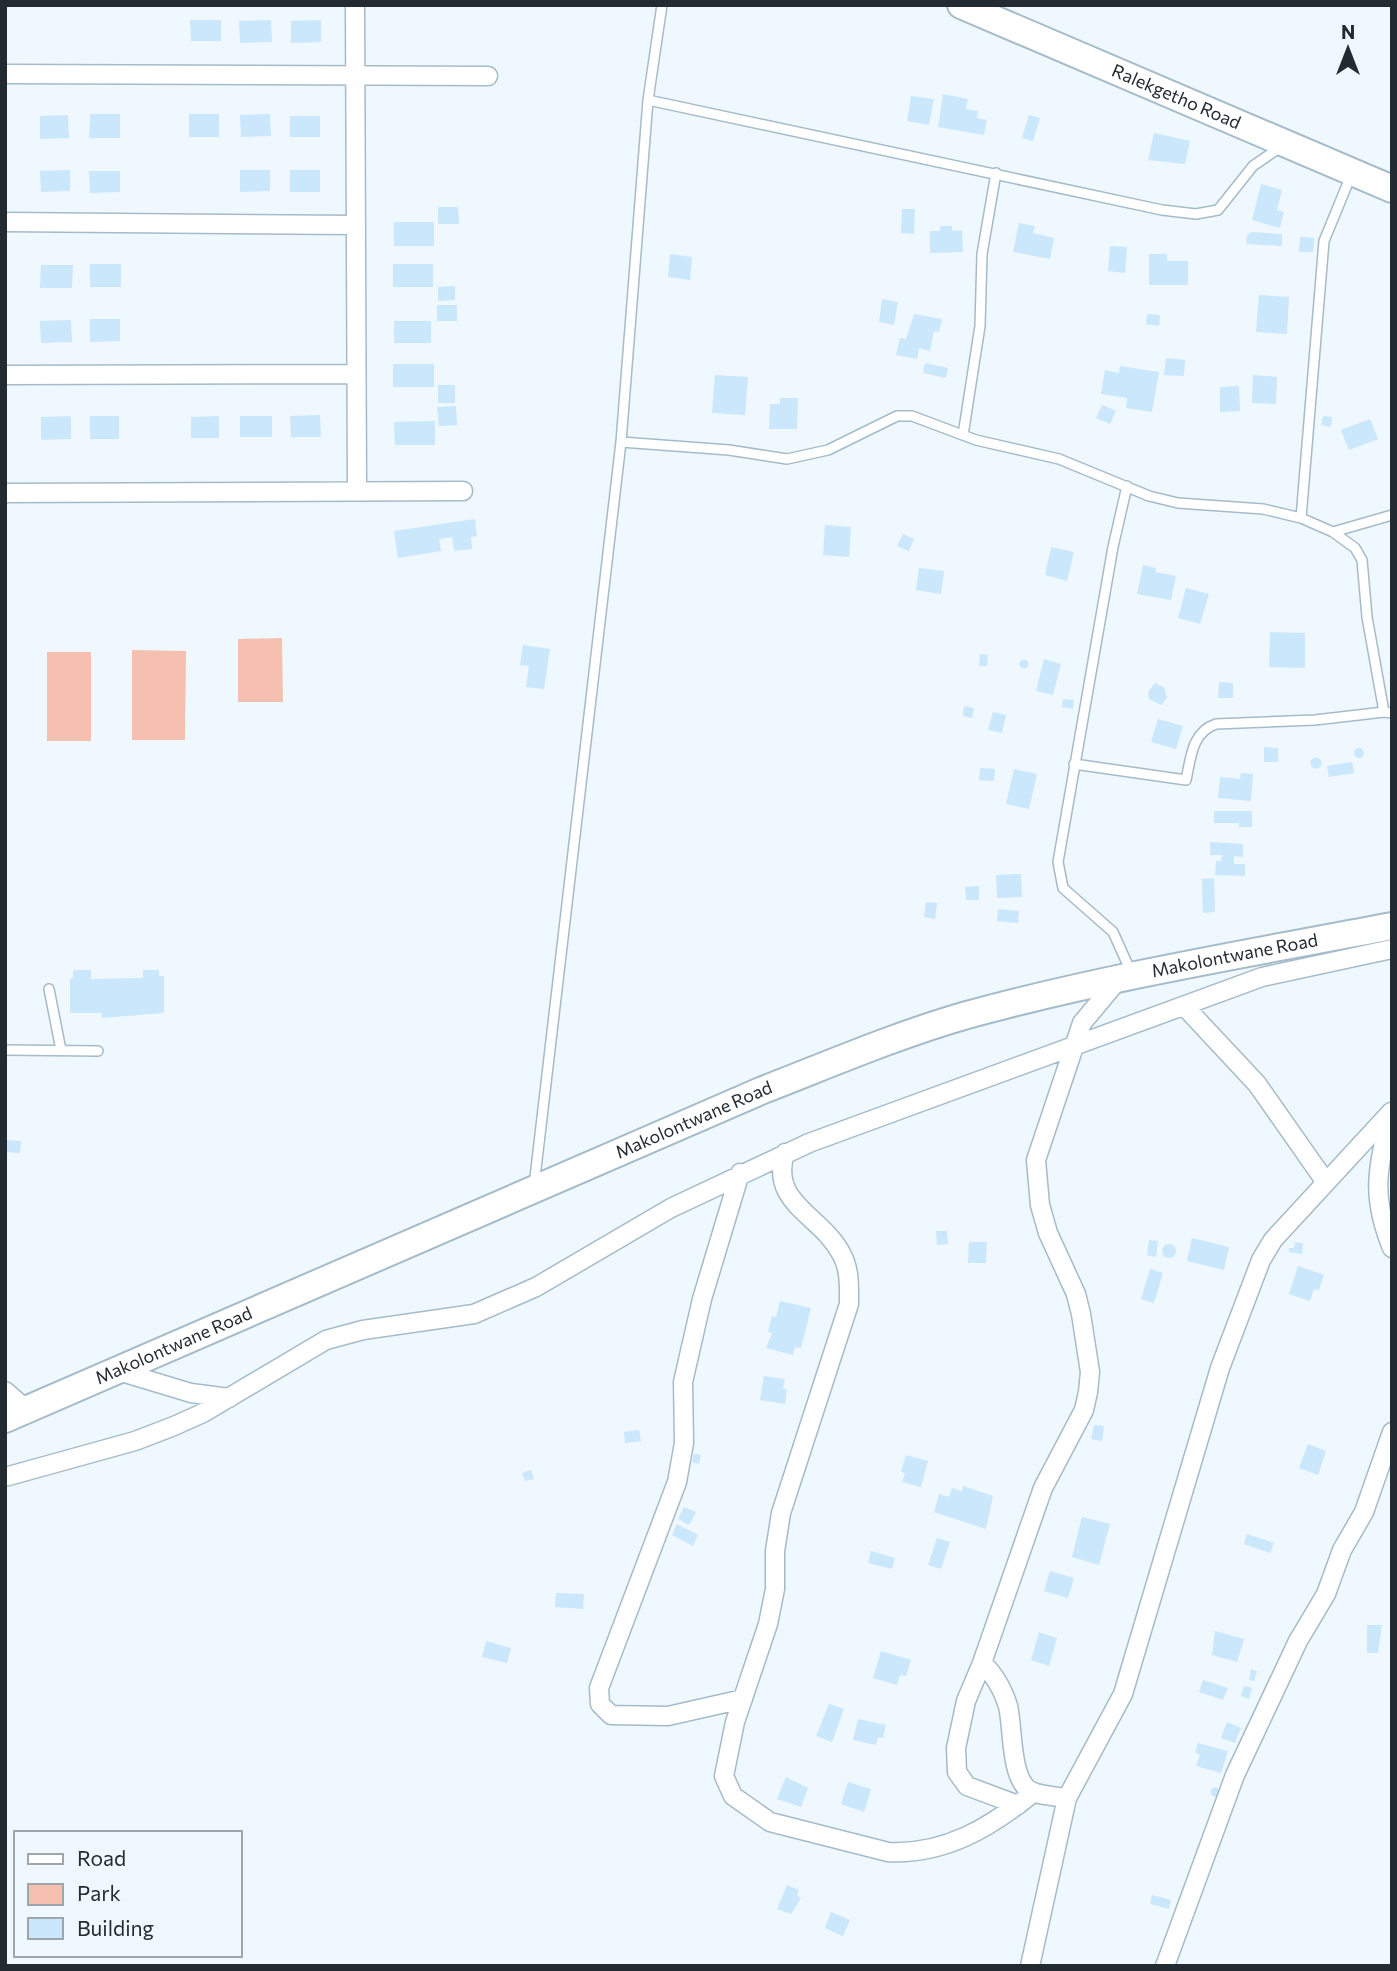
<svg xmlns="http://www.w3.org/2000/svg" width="1397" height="1971" viewBox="0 0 1397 1971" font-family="Commissioner,sans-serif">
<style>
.green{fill:#f5c0b0}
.building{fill:#cae7fc}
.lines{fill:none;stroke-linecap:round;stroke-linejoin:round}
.service-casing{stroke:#a5bbca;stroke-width:12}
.minor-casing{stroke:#a5bbca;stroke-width:21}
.secondary-casing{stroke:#a5bbca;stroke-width:30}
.service{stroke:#fff;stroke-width:9}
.minor{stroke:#fff;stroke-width:18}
.secondary{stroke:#fff;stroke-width:26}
.labels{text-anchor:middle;stroke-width:6;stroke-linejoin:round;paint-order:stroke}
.street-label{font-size:18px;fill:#222b31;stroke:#eff8fe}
</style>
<rect width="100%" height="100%" fill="#eff8fe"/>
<!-- green -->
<path class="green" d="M282,638L283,702H238V639Z
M132,650L186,651L185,740H132Z
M47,652H91V741H47Z"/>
<!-- building -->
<path class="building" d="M190,20H221V41H191Z
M271,20L272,42L240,43L239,21Z
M321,20V42L291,43V21Z
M943,94L968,99L966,109L978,111L977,118L987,120L984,135L938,127Z
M911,96L934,99L929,125L907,121Z
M90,114H120V138H89Z
M189,114H219V137H189Z
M270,114L271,136L241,137L240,115Z
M68,115L69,138L40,139V116Z
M1029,115L1040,118L1033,141L1022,138Z
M290,116H320V137H290Z
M1154,133L1190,141L1185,164L1148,160Z
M70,170V191L41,192L40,171Z
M240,170H270V191L240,192Z
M290,170H320V192H290Z
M89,171H120V192L90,193Z
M1261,184L1282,190L1277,210L1284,212L1280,228L1252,220Z
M438,207H458L459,224H438Z
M902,209H915L914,234L901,233Z
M394,222H434V246H394Z
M1019,223L1035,226L1033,233L1054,238L1050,259L1013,252Z
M940,226H952V231L962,230L963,252L930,253V231H940Z
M1252,232L1282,234V246L1246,244L1247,235Z
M1300,237L1314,238L1313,252H1299Z
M1110,246L1127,247L1125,273L1108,271Z
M670,254L692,257L690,280L668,277Z
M1149,254H1167V261H1188V285H1149Z
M90,264H121V287H90Z
M393,264H433V287H393Z
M41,265H73L72,288H40Z
M455,286V300L438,301V287Z
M1259,295L1289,297L1287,334L1256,332Z
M882,299L898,302L894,325L879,322Z
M437,305H457V321H437Z
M914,314L942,319L939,332L934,331L930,351L919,348L917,359L896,355L900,338L906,339Z
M1147,314L1160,315L1159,326L1146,324Z
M90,319H120V341L90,342Z
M71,320L72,342L41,343L40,321Z
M394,321H431V343H394Z
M1166,358L1185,360L1184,376L1164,375Z
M925,363L948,368L946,378L923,373Z
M393,364H434V387H393Z
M1120,366L1159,372L1152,412L1126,408L1127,398L1101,394L1105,370L1119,373Z
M715,375L748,377L745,415L712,413Z
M1253,375L1277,377L1276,404L1252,403Z
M438,385H455V403H438Z
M1239,386L1240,411L1220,412V387Z
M780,398H798L797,429H769L770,404H780Z
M1102,405L1116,411L1110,424L1096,418Z
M456,406L457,425L439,426L437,407Z
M320,415L321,437H291L290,416Z
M71,416V439L41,440V417Z
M90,416H119V439H90Z
M219,416V438H191V417Z
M240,416H272V437H240Z
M1323,416L1332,417L1331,427L1321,425Z
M1370,419L1378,439L1349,450L1341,430Z
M435,421V445H395L394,422Z
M475,519L477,536L471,537L472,549L454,551L452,537L439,539L441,551L398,558L394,531Z
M825,525L851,527L849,557L823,555Z
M903,534L914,539L909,551L897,546Z
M1051,547L1074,552L1067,581L1045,575Z
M1143,565L1156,568L1155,572L1176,576L1171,600L1137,594Z
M919,568L944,571L941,594L916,590Z
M1186,588L1209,594L1200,624L1178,618Z
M1270,632L1305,633V668L1269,667Z
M523,645L550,649L544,689L526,687L529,666L520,665Z
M980,654L988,655L987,666H979Z
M1044,659L1061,664L1053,695L1036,691Z
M1019.5 664a4.5 4.5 0 1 1 9 0a4.5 4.5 0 1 1-9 0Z
M1219,682L1233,683V698H1218Z
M1155,683L1164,687L1167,698L1161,705L1149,699L1148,692Z
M1063,699L1074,700L1073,709L1062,707Z
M964,706L974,708L972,718L963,716Z
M993,712L1006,715L1002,733L988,730Z
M1158,719L1183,726L1176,749L1151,742Z
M1264,747L1278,748V762H1264Z
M1354 753a5 5 0 1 1 10 0a5 5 0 1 1-10 0Z
M1310.5 763a5.5 5.5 0 1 1 11 0a5.5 5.5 0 1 1-11 0Z
M1352,762L1354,773L1329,777L1327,766Z
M980,768L995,769L994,781L979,780Z
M1014,769L1037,774L1029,809L1006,804Z
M1241,773L1253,774L1251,801L1218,798L1220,777L1240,779Z
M1214,811H1252V827H1239V823H1214Z
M1210,842L1243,844V857L1234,856V864H1245V876L1215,875L1216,861H1221L1222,855H1210Z
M1021,874L1022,897L997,898L996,875Z
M1214,878L1215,912L1203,913L1202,879Z
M979,886V900H966L965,887Z
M926,902L937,903L935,919L924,917Z
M998,909L1019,911L1018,923L997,921Z
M73,970H91V979L143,978V970H159V976H164V1013L102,1018V1013H70V979L73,978Z
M5,1140L21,1141L20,1153L5,1152Z
M936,1231H947L948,1244L937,1245Z
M1192,1238L1229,1247L1224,1270L1187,1261Z
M1149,1240L1158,1241L1156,1257L1147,1255Z
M969,1242H987L986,1263H968Z
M1295,1242L1303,1243L1302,1254L1289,1252V1248H1294Z
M1162 1251a7 7 0 1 1 14 0a7 7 0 1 1-14 0Z
M1298,1266L1324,1275L1319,1290L1314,1289L1310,1301L1289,1294Z
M1150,1269L1163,1273L1154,1303L1141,1299Z
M780,1301L811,1308L801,1348L795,1347L793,1355L766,1348L772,1333L768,1332L772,1316L776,1317Z
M764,1376L785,1379L783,1389H787L785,1404L760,1400Z
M1094,1425L1104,1426L1102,1441L1091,1439Z
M639,1430L641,1441L625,1443L624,1432Z
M1308,1444L1326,1451L1318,1475L1299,1468Z
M694,1454L701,1455L699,1464L692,1462Z
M906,1455L928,1461L921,1487L902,1482L905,1473L901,1472Z
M531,1470L534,1479L525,1481L522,1473Z
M963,1486L993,1496L986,1529L934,1512L939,1494L949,1497L952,1488L962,1491Z
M684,1507L696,1512L689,1525L678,1519Z
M1082,1517L1110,1524L1099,1565L1072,1557Z
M677,1524L698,1535L693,1546L672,1535Z
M1247,1534L1274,1543L1270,1553L1244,1544Z
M937,1538L950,1542L941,1569L928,1565Z
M871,1551L895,1558L892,1569L868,1563Z
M1050,1571L1074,1578L1068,1598L1044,1591Z
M556,1593L584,1594L583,1609L555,1607Z
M1367,1625H1382L1378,1653H1367Z
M1215,1631L1244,1639L1237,1662L1212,1655Z
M1039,1632L1057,1638L1049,1666L1031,1660Z
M486,1641L511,1648L507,1663L482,1657Z
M881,1651L911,1660L906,1676L900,1675L897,1685L873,1678Z
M1251,1669L1257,1671L1254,1681L1249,1680Z
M1203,1680L1228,1688L1223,1700L1199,1692Z
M1244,1686L1252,1688L1249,1699L1241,1696Z
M829,1704L844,1709L832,1742L816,1736Z
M858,1719L886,1725L883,1738L878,1737L876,1745L853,1740Z
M1227,1722L1241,1728L1235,1743L1221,1738Z
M1198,1743L1228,1751L1221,1773L1196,1766L1200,1754L1195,1753Z
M786,1777L808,1788L801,1807L777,1799Z
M848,1782L871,1789L864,1812L841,1804Z
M1210.5 1792a4.5 4.5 0 1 1 9 0a4.5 4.5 0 1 1-9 0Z
M787,1885L799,1890L797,1896L801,1898L791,1914L777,1909Z
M1152,1895L1171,1900L1169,1909L1150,1904Z
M831,1912L850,1920L843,1936L825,1928Z"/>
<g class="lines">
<defs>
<path id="service" d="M648,100L1162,210L1196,214L1218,210L1253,166L1282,146
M963,435L980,326L982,254L996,173
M621,442L729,450L787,459L828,450L897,416H912L976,440L1059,459L1149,496L1178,503L1263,509L1301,518L1333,532L1355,548L1362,560L1367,617L1384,712L1392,713
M1127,486L1113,547L1058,862L1063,888L1113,932L1131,972
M1301,518L1324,241L1352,173
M1333,532L1392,515
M1074,764L1186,780C1191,757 1192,732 1216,724L1315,720L1384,712
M49,989L61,1050
M5,1050L98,1051
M534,1186L621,442L648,100L662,5"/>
<path id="minor" d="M355,5L357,489
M5,74L488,76
M5,222L356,225
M5,375L356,374
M5,493L463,491
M1186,1008L1257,1084L1325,1181
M1391,1113C1378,1168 1370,1194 1392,1248
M785,1153C769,1204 822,1215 842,1255C850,1270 849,1287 849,1304L781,1513L775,1551V1589L768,1624L735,1722L724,1776L733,1796L770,1822L888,1852C945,1855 991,1827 1034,1792
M740,1173L702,1299L683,1382L684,1443L677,1482L599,1688L600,1704L611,1715L668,1716L743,1699
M118,1371L191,1393L229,1398
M5,1391L27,1410
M5,1477L135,1441L174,1426L203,1413L326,1340L363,1330L474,1314L536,1287L671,1208L809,1143L1262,977L1392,949
M982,1663C994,1674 1003,1690 1008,1706C1013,1726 1010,1777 1029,1790C1038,1796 1056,1796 1067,1798
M1018,1805L967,1786L957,1772L956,1748L966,1701L982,1663L1043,1488L1084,1410L1088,1392L1090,1372L1081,1314L1076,1294L1048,1233L1040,1205L1036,1160L1082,1023L1118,980
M1030,1966L1067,1798L1123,1694L1220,1368L1261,1260L1273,1240L1391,1112
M1165,1966L1235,1775L1298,1641L1326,1594L1342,1550L1364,1512L1392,1432"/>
<g id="secondary">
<path id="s1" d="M961,5L1392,189"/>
<path id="s2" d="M5,1419L763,1090C830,1064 897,1035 967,1015C1106,977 1250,953 1392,926"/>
</g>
</defs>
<!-- service casing -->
<use href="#service" class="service-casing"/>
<!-- minor casing -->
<use href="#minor" class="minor-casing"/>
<!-- secondary casing -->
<use href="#secondary" class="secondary-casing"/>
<!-- service -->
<use href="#service" class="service"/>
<!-- minor -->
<use href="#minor" class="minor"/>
<!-- secondary -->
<use href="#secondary" class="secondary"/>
</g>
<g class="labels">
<!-- street labels -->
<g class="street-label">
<text dy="6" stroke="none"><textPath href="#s1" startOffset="234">Ralekgetho Road</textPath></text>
<text dy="6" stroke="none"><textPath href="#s2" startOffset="1318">Makolontwane Road</textPath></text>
<text dy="6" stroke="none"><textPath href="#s2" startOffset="751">Makolontwane Road</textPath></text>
<text dy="6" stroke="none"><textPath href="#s2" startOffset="184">Makolontwane Road</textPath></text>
</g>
</g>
<!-- border -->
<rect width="1397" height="1971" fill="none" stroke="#222b31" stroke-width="14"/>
<!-- legend -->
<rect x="14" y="1831" width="228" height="126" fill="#eff8fe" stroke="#9da6ac" stroke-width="2"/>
<rect x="28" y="1854" width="35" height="10" fill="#ffffff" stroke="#9da6ac" stroke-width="2"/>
<text x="77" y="1866" font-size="21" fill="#222b31">Road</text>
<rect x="28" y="1884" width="35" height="21" fill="#f5c0b0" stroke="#9da6ac" stroke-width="2"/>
<text x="77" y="1901" font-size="21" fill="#222b31">Park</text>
<rect x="28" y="1918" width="35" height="21" fill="#cae7fc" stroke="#9da6ac" stroke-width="2"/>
<text x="77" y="1936" font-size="21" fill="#222b31">Building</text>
<!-- north arrow -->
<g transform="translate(1348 49)" stroke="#eff8fe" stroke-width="5" paint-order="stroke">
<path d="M0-5L12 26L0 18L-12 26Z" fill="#222b31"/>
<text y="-10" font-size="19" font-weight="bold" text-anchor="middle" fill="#222b31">N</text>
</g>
</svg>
